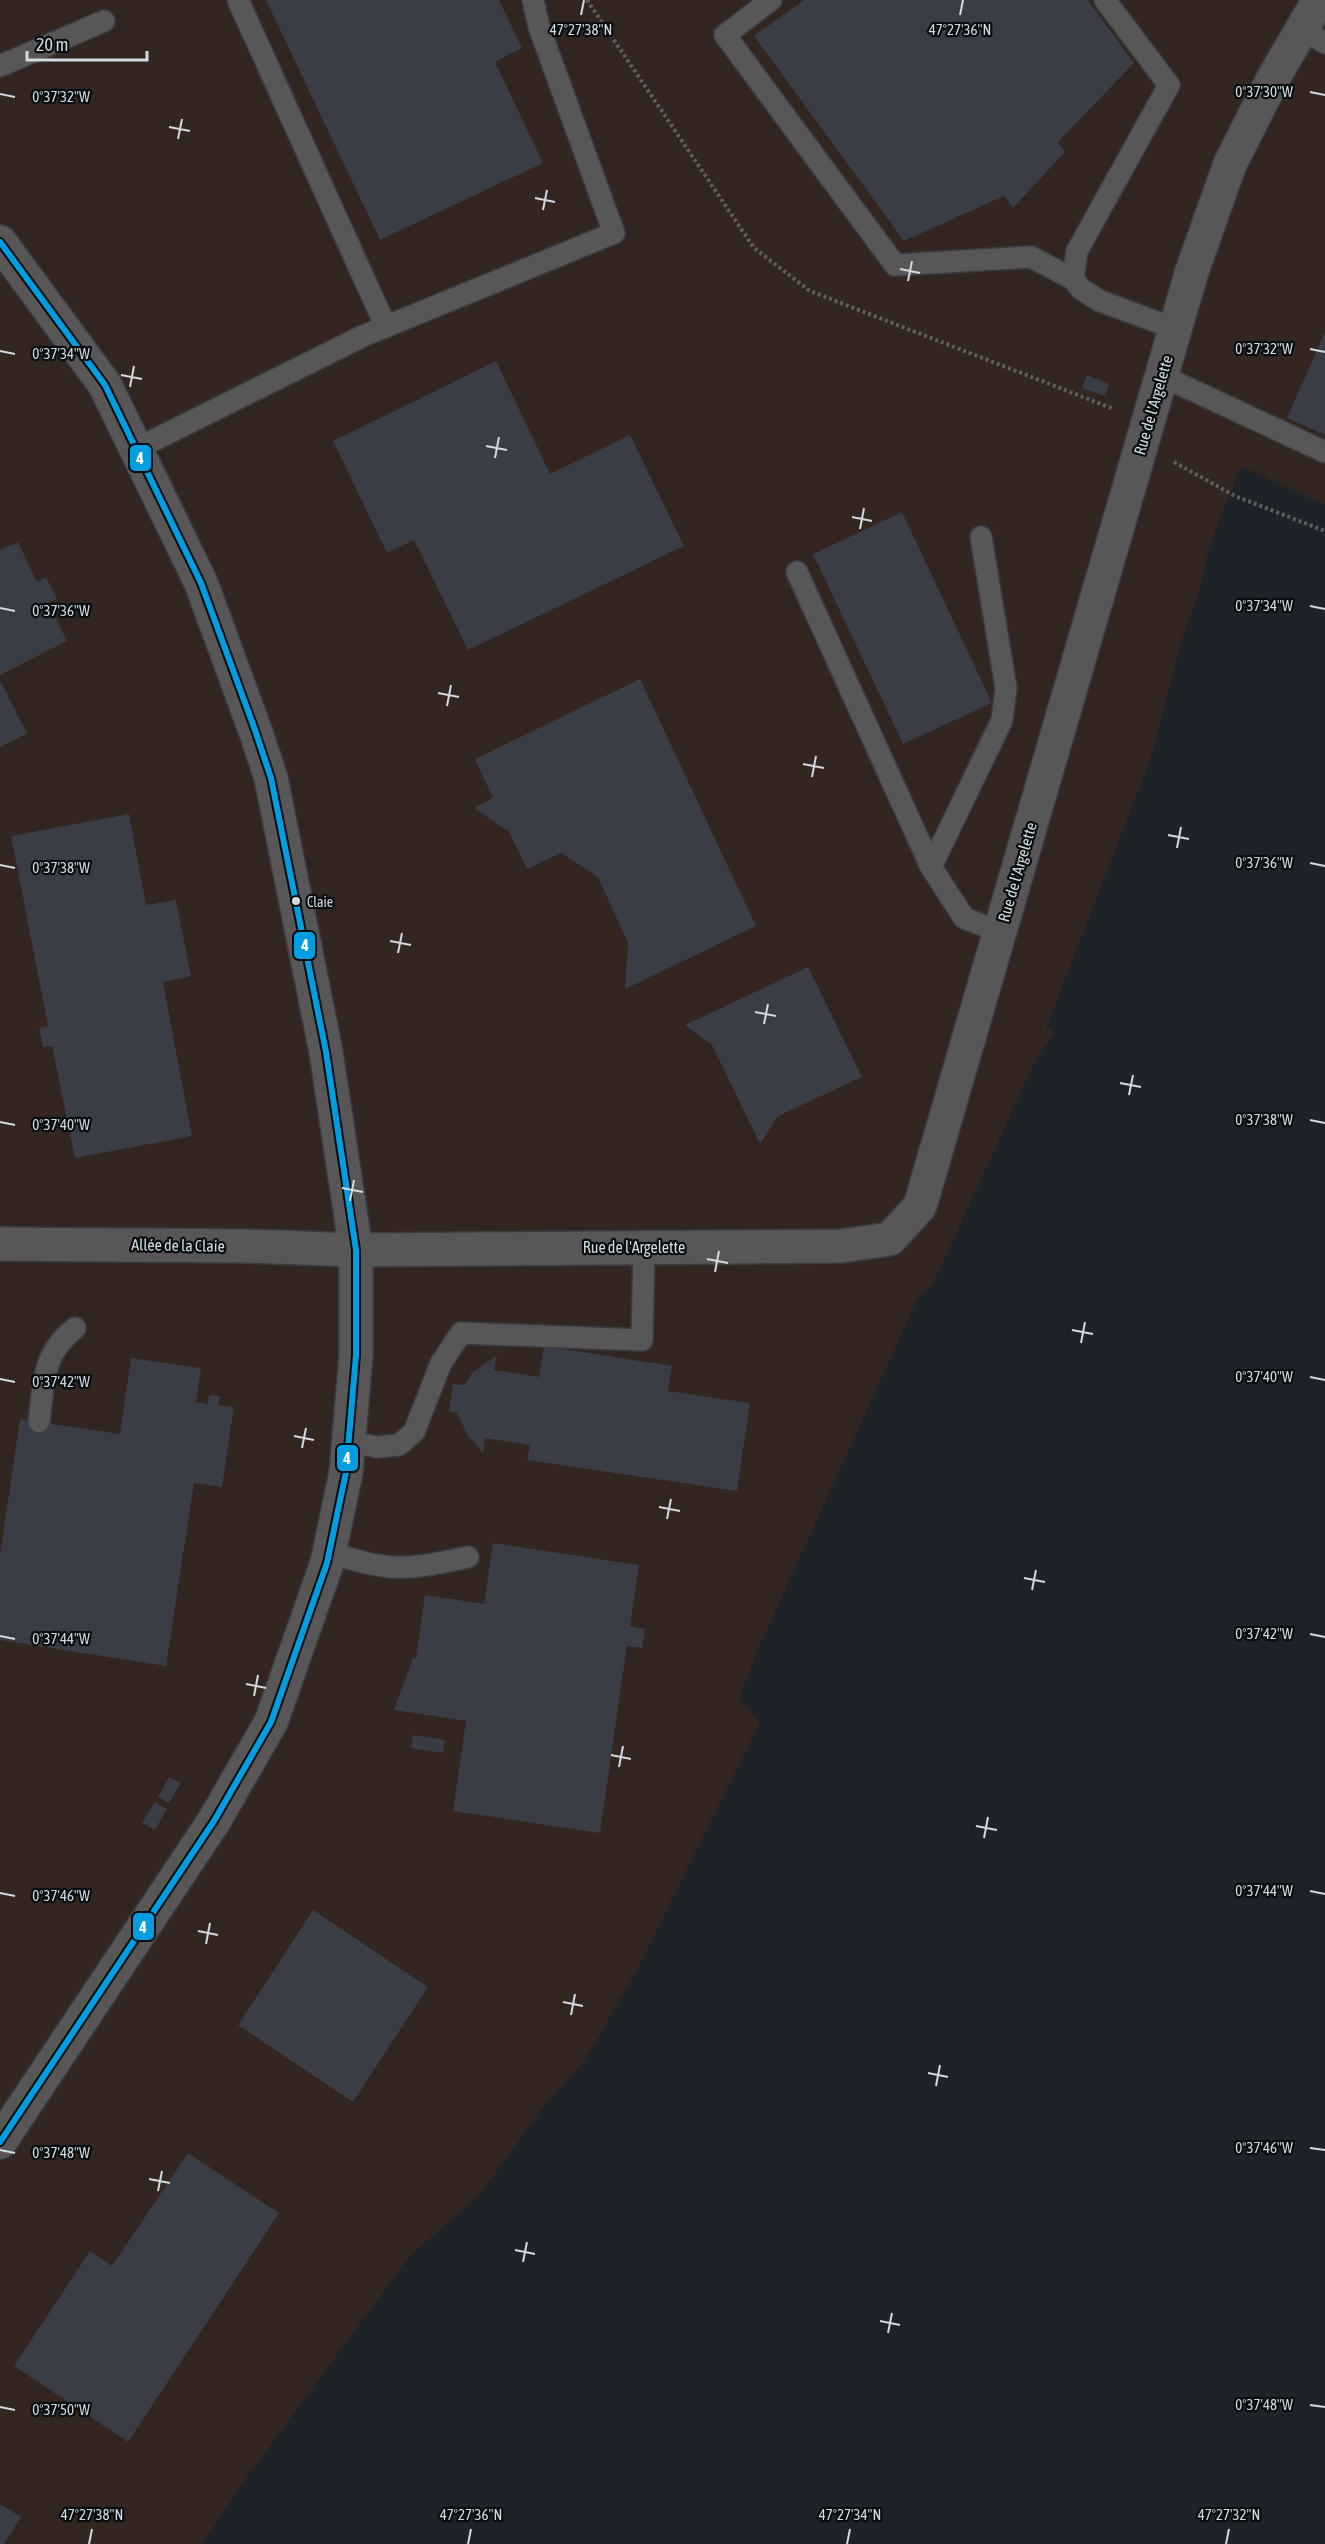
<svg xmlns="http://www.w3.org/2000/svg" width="1325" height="2544" viewBox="0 0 1325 2544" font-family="'Asap Condensed',sans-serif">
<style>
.industrial{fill:#33251f}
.building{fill:#3a3c46}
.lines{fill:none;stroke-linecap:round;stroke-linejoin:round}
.service-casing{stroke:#383d42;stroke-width:24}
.minor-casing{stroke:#383d42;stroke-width:36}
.path{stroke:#5e5e5f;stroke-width:4;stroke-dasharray:3 3;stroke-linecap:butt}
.service{stroke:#585656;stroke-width:21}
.minor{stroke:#585656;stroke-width:33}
.bus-1-casing{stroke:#080d10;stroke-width:10}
.bus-1{stroke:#009ee1;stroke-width:6}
.ticks{fill:none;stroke:#d3dae0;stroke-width:2}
.bus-dot{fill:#d3dae0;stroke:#080d10;stroke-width:2}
.labels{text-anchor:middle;stroke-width:4.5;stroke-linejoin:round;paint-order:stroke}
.bus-label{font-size:14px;fill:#d3dae0;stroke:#080d10;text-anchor:start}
.street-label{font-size:16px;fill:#d3dae0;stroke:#080d10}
.ticks-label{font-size:15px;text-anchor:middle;fill:#d3dae0;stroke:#080d10;stroke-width:4.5;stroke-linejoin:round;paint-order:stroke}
.line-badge{stroke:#080d10;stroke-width:2}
.badge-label{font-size:16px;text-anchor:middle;font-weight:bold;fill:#fff}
</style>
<rect width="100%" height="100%" fill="#1e2329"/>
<!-- industrial -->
<path class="industrial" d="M0,0H1325V505L1241,466L1210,544L1199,592L1184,633L1150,760L1047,1026L1055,1033L1037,1057L933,1284L917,1300L759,1647L739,1699L760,1722L638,1968L585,2060L544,2106L480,2194L409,2257L239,2488L202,2544H0Z"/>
<!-- building -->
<path class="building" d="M266,0H499L522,48L495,62L543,163L380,240Z
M804,0H1088L1134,63L1058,142L1065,152L1013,208L1004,196L904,241L754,36Z
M1325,332V435L1287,418Z
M496,361L550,474L630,435L684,546L468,650L414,540L387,553L333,441Z
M1087,375L1109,384L1105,396L1082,388Z
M902,512L992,703L903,744L813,554Z
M18,542L37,582L46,577L57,599L48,603L67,641L0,675V550Z
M640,679L756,926L625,989L628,943L598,877L561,853L527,869L509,832L474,808L493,798L475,759Z
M0,680L27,734L0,747Z
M129,814L146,905L176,900L191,976L163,982L192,1136L75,1158L52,1046L43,1047L39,1028L48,1026L11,836Z
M808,967L862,1077L778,1116L760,1144L712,1045L685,1025Z
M544,1346L672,1366L668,1391L750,1403L737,1491L527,1460L530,1445L485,1438L483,1453L467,1434L457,1413L449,1411L453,1384L464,1385L472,1373L497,1355L494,1370L539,1377Z
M131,1358L201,1368L196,1402L208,1404L209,1395L220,1396L218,1405L234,1407L222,1487L194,1483L166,1666L0,1640V1555L20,1419L120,1434Z
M493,1543L639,1565L630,1626L645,1629L642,1648L627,1646L600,1833L453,1811L466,1721L394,1710L413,1658H416L425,1595L484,1604Z
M413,1735L445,1740L443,1753L411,1748Z
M169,1777L181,1783L169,1803L158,1797Z
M155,1802L167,1809L155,1830L142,1823Z
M313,1910L428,1987L353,2102L238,2025Z
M188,2153L279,2213L128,2442L14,2366L90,2251L112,2266Z
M0,2504L21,2517L4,2544H0Z"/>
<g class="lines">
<defs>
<path id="service" d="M238,0L386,327
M771,0L725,35L895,265L1031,257L1073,279L1081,289L1100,301L1176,329
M1302,29L1325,43
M0,66L104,21
M1073,279L1077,251L1169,85L1105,0
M1162,376L1325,452
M136,449L363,336L614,233L539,27L533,0
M797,572L931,867L964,918L1000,932
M931,867L1002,720L1006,688L981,537
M39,1422C44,1382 42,1354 75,1328
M349,1442L377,1447L399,1445L414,1432L441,1363L461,1333L642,1340L644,1247
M330,1552C389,1573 407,1570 468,1557"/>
<path id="minor" d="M0,242L105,385L201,583L255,730L271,778L326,1052L356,1250V1355L346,1472L327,1563L271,1722L214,1821L0,2142
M0,1244L246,1246L356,1250L841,1246L890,1239L920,1206L1192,271L1230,164L1275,75L1319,0"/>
</defs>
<!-- service casing -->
<use href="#service" class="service-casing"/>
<!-- minor casing -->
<use href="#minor" class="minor-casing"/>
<!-- path -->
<path class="path" d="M587,0L754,248L810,291L1114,409
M1174,462L1235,496L1325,531"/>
<!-- service -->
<use href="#service" class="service"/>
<!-- minor -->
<use href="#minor" class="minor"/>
<defs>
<path id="bus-1" d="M0,242L105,385L201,583L255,730L271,778L326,1052L356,1250V1355L346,1472L327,1563L271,1722L214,1821L0,2142"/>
</defs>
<!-- bus-1 casing -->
<use href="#bus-1" class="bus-1-casing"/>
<!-- bus-1 -->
<use href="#bus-1" class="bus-1"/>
</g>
<!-- ticks -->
<path class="ticks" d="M581,15L584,0M960,15L963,0M1310,92L1325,95M0,94L15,97M169,127L190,131M178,139L182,119M535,198L555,202M543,210L547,190M900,269L920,273M908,281L912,261M1310,349L1325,352M0,351L15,354M121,375L142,379M130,387L134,366M486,446L507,450M495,458L499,437M852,517L872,521M860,529L864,508M1310,606L1325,609M0,608L15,611M438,693L459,697M447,706L451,685M803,764L824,768M812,777L816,756M1168,835L1189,839M1177,848L1181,827M1310,863L1325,866M0,865L15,868M390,941L411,945M398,953L402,933M755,1012L776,1016M764,1024L768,1004M1120,1083L1141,1087M1129,1095L1133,1075M1310,1120L1325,1123M0,1122L15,1125M342,1188L363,1192M350,1201L354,1180M707,1259L728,1263M715,1272L719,1251M1072,1330L1093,1334M1081,1343L1085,1322M1310,1377L1325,1380M0,1379L15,1382M294,1436L314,1440M302,1448L306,1428M659,1507L680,1511M667,1519L671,1499M1024,1578L1045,1582M1032,1590L1036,1570M1310,1634L1325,1637M0,1636L15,1639M246,1684L266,1688M254,1696L258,1675M611,1755L631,1759M619,1767L623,1746M976,1826L997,1830M984,1838L988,1817M1310,1891L1325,1894M0,1893L15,1896M198,1931L218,1935M206,1944L210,1923M563,2002L583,2006M571,2015L575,1994M928,2073L948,2077M936,2086L940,2065M1310,2148L1325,2150M0,2150L15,2153M149,2179L170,2183M158,2191L162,2171M515,2250L535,2254M523,2262L527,2242M880,2321L900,2325M888,2333L892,2313M1310,2405L1325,2407M0,2407L15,2410M89,2544L92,2529M468,2544L471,2529M847,2544L850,2529M1226,2544L1229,2529"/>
<!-- markers -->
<circle class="bus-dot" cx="296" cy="901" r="5"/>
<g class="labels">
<!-- bus labels -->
<g class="bus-label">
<text x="307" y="907">Claie</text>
</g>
<!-- street labels -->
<g class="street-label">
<text transform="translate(1153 405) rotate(-74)" y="6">Rue de l'Argelette</text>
<text transform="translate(1017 872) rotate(-74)" y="6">Rue de l'Argelette</text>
<text transform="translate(178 1245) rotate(1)" y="6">Allée de la Claie</text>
<text x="634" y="1253">Rue de l'Argelette</text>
</g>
</g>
<g class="ticks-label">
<text x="581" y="35">47°27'38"N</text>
<text x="960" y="35">47°27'36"N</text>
<text x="1264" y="97">0°37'30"W</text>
<text x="61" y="102">0°37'32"W</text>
<text x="1264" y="354">0°37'32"W</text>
<text x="61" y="359">0°37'34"W</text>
<text x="1264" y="611">0°37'34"W</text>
<text x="61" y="616">0°37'36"W</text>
<text x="1264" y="868">0°37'36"W</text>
<text x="61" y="873">0°37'38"W</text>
<text x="1264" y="1125">0°37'38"W</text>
<text x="61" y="1130">0°37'40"W</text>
<text x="1264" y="1382">0°37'40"W</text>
<text x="61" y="1387">0°37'42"W</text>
<text x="1264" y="1639">0°37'42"W</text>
<text x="61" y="1644">0°37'44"W</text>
<text x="1264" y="1896">0°37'44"W</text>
<text x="61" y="1901">0°37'46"W</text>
<text x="1264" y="2153">0°37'46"W</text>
<text x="61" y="2158">0°37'48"W</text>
<text x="1264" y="2410">0°37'48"W</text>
<text x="61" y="2415">0°37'50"W</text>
<text x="92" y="2520">47°27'38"N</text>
<text x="471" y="2520">47°27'36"N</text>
<text x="850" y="2520">47°27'34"N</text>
<text x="1229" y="2520">47°27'32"N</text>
</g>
<g class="line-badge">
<rect x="129" y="444" width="23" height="28" rx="6" fill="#009ee1"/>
<rect x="293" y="931" width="23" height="29" rx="6" fill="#009ee1"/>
<rect x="336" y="1444" width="23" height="28" rx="6" fill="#009ee1"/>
<rect x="132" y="1912" width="23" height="29" rx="6" fill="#009ee1"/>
</g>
<g class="badge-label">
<text x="140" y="464">4</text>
<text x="305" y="951">4</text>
<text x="347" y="1464">4</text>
<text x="143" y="1933">4</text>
</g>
<!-- scale -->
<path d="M27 51v9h120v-9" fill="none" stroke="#d3dae0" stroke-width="3"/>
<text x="36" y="51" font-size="18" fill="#d3dae0" stroke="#080d10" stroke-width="4.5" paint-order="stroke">20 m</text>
</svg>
